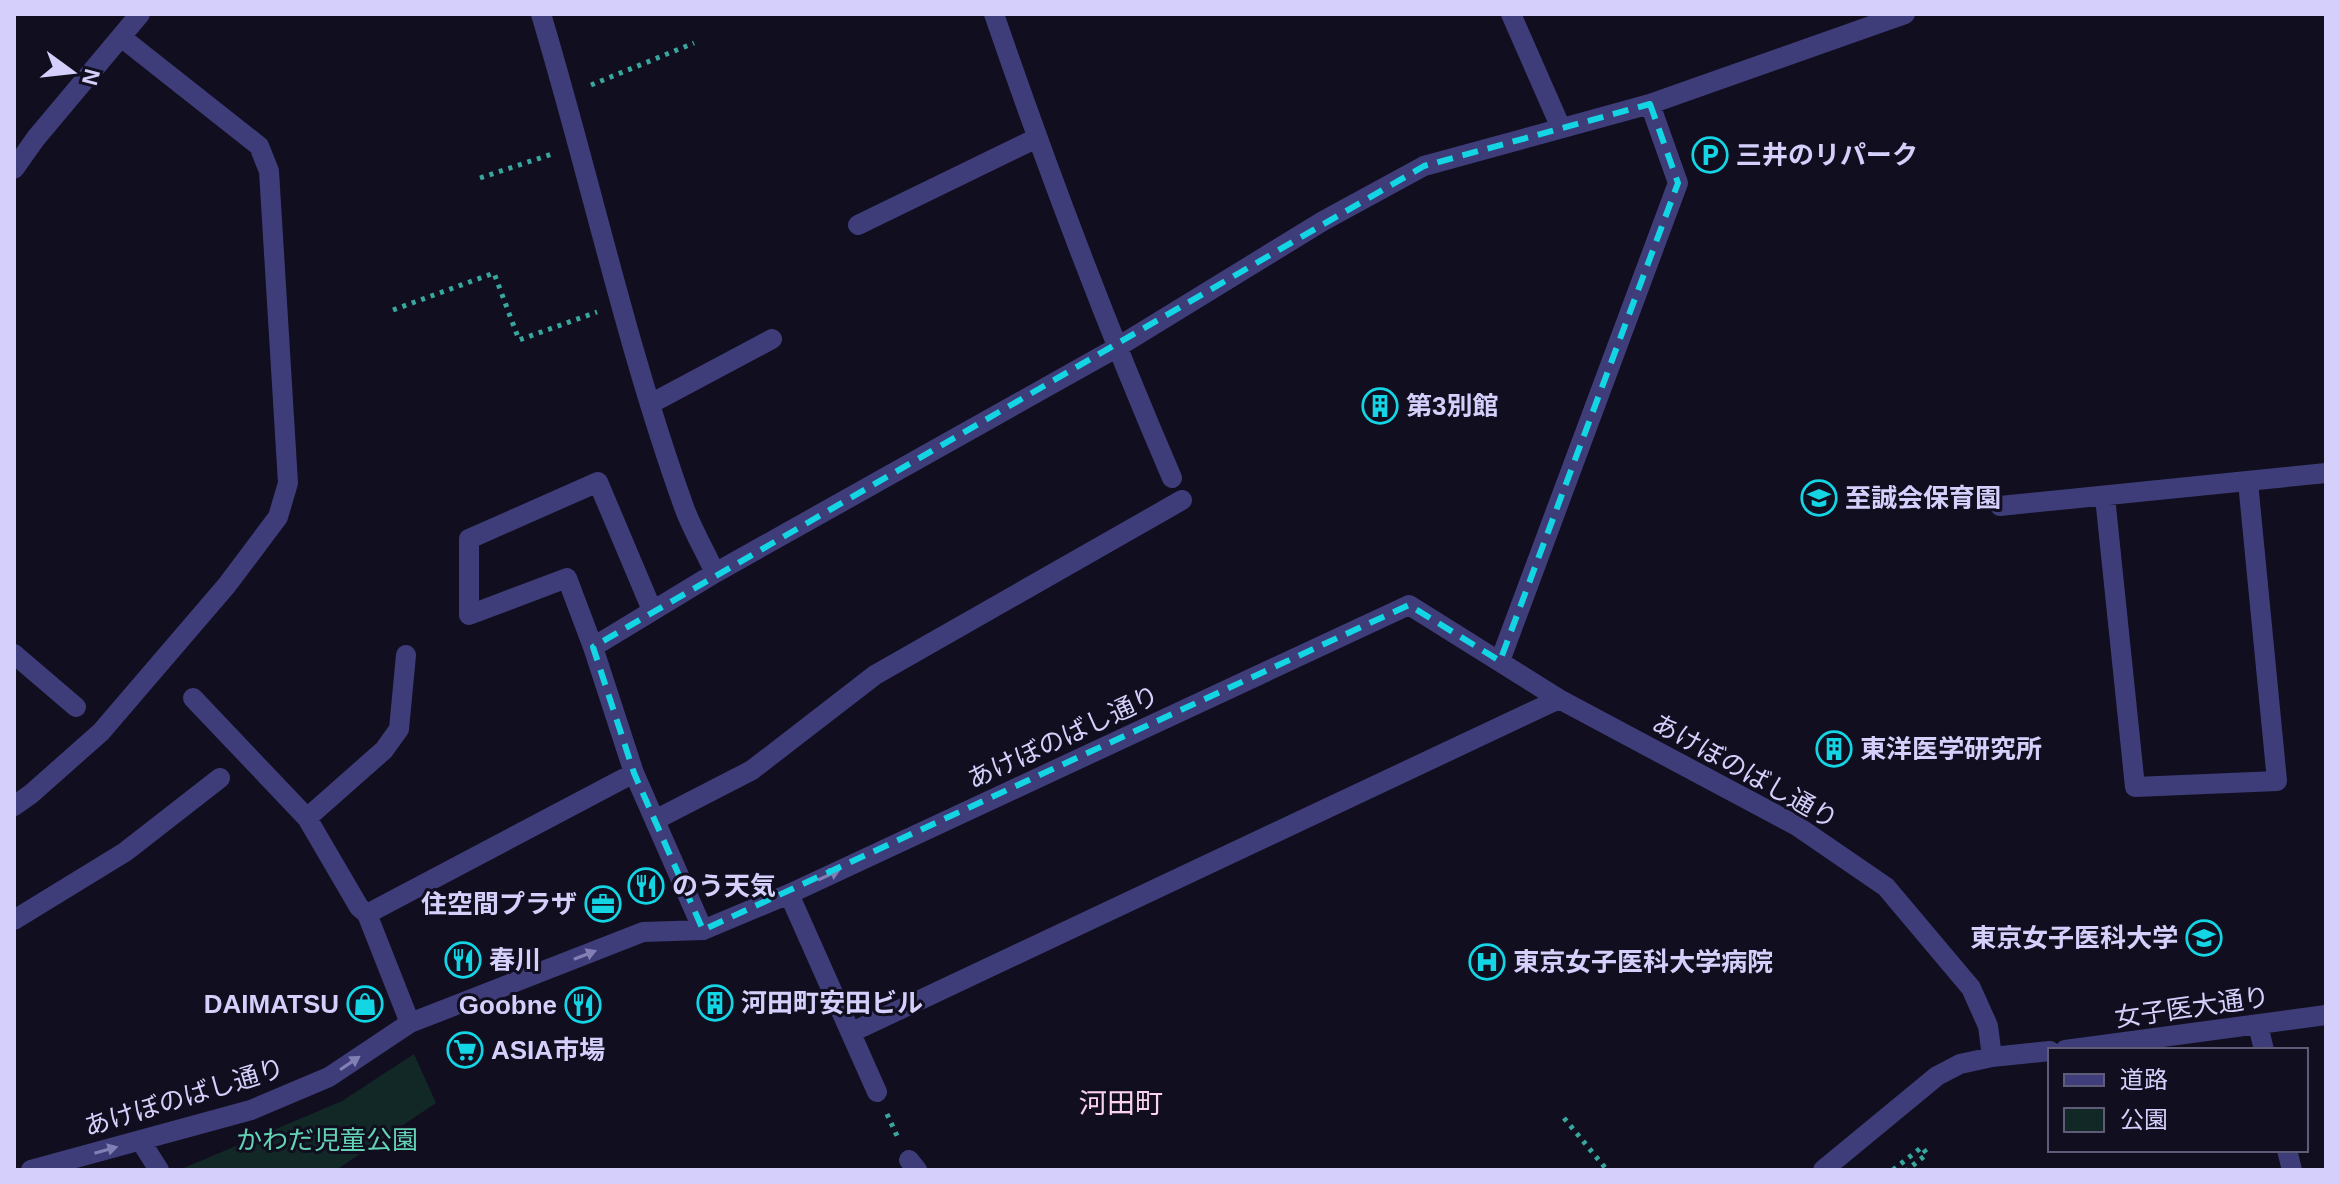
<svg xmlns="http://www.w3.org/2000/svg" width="2340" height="1184" viewBox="0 0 2340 1184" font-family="Arial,'Noto Sans JP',sans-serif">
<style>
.green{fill:#122827}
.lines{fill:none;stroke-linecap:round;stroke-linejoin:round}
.path{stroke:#38a79e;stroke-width:5;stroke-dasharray:4 6;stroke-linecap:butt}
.minor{stroke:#3e3d7a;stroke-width:20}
.oneway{fill:#827fb4}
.marked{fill:none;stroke:#13d5e4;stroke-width:6;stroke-dasharray:16 10;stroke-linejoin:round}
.labels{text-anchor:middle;stroke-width:6;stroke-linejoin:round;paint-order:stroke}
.poi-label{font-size:26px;font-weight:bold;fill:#d4d0fb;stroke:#110e1f;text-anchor:start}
.street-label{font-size:26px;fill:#d4d0fb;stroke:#110e1f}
.park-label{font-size:26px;fill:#63d4b5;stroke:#110e1f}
.neighbourhood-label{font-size:28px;fill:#fbd2ed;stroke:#110e1f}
</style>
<rect width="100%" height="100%" fill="#110e1f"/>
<!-- green -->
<path class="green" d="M414,1054L436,1103L336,1170H179L342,1101Z"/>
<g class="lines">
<!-- path -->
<path class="path" d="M591,85L694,43
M480,178L552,154
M393,310L494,273L519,340L597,312
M887,1114L898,1138
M1564,1118L1607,1170
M2050,1124V1128
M1893,1170L1922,1147L1927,1154L1907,1170"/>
<!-- minor -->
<path class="minor" d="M541,14C590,177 626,346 684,507C692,529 705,551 715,573
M994,14C1048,171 1106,325 1172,478
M1511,14L1561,128
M14,169L36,138L140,14
M858,225L1037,138
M652,403L772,339
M2105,497L2135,787L2277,781L2248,482
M2000,506L2326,473
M593,647L567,578L469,615V539L598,482L652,610
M14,654L76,707
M1500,661L1678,183L1650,104
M193,698L307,818L359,907L367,914L410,1023
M634,773L703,930
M14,806L31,794L101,732L227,585L278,517L288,483L269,171L259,146L121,37
M307,818L384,750L399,729L406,655
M655,820L752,770L875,675L1182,500
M789,894L877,1092
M367,914L634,773L593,647L715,573L1116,348L1323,221L1424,166L1650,104L1905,14
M14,920L125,852L220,778
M2258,1025L2264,1050
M852,1032L1559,699
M2065,1050L2326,1015
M140,1140L159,1170
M2287,1150L2292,1170
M909,1160L917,1170
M31,1170L251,1110L329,1077L410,1023L643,932L703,930L789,894L1409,605L1559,699L1797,826L1886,887L1971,988L1988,1026L1992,1057
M1823,1170L1937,1076L1960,1064L1992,1057L2050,1051"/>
</g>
<!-- one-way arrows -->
<defs><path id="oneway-solid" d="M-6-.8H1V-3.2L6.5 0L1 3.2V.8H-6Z" transform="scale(2)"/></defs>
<g class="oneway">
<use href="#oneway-solid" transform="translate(829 875) rotate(-25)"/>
<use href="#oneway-solid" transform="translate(585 955) rotate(-21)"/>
<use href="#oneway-solid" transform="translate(350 1063) rotate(-34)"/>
<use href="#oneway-solid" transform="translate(106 1150) rotate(-16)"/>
</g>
<!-- marked area -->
<path class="marked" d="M1650,104L1678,183L1500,661L1409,605L703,930L634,773L593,647L1424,166Z"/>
<!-- icons -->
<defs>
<symbol id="parking-ring" viewBox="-11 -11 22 22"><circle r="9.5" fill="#110e1f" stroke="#13d5e4" stroke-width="1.5"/><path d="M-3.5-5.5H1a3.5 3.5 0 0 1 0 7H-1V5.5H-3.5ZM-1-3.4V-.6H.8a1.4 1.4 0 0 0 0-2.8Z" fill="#13d5e4"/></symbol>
<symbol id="building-ring" viewBox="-11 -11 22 22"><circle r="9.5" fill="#110e1f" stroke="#13d5e4" stroke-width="1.5"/><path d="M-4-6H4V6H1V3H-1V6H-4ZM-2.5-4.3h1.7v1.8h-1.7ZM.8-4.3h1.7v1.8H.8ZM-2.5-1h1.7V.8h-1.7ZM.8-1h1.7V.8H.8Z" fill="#13d5e4"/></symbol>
<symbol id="school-ring" viewBox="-11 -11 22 22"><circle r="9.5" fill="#110e1f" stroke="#13d5e4" stroke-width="1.5"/><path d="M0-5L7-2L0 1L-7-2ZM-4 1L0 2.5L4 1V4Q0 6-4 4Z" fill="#13d5e4"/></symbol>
<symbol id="restaurant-ring" viewBox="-11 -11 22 22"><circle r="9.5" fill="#110e1f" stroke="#13d5e4" stroke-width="1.5"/><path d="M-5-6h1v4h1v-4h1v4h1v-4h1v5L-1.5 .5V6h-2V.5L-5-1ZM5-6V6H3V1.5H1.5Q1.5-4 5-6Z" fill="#13d5e4"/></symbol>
<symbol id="office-ring" viewBox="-11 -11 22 22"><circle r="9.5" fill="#110e1f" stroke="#13d5e4" stroke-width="1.5"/><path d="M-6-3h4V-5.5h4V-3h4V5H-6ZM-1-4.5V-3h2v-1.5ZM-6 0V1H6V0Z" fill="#13d5e4"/></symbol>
<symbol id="university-ring" viewBox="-11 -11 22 22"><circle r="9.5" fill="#110e1f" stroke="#13d5e4" stroke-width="1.5"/><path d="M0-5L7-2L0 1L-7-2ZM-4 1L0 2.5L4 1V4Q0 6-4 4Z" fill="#13d5e4"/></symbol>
<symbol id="hospital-ring" viewBox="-11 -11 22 22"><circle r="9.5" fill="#110e1f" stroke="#13d5e4" stroke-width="1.5"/><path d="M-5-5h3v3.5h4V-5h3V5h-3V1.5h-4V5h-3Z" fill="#13d5e4"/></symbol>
<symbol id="shop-ring" viewBox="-11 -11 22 22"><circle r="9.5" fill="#110e1f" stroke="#13d5e4" stroke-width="1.5"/><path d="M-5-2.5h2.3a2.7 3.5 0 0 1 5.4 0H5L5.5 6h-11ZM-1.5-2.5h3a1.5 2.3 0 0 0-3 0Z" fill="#13d5e4"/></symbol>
<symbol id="supermarket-ring" viewBox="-11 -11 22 22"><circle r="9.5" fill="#110e1f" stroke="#13d5e4" stroke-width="1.5"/><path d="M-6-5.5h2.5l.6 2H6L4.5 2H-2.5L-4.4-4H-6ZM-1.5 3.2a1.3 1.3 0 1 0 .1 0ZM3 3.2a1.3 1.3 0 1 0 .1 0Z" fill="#13d5e4"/></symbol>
</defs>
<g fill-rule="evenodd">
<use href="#parking-ring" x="1690" y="135" width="40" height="40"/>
<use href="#building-ring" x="1360" y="386" width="40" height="40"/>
<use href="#school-ring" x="1799" y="478" width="40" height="40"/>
<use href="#building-ring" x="1814" y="729" width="40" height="40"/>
<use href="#restaurant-ring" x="626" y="866" width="40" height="40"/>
<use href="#office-ring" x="583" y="884" width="40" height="40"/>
<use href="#university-ring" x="2184" y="918" width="40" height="40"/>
<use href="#restaurant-ring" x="443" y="940" width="40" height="40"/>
<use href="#hospital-ring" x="1467" y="942" width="40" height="40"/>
<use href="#building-ring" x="695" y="983" width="40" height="40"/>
<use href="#shop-ring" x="345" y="984" width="40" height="40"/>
<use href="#restaurant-ring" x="563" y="985" width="40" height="40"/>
<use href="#supermarket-ring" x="445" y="1030" width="40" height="40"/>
</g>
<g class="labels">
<!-- poi labels -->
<g class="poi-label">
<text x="1736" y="164">三井のリパーク</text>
<text x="1406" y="415">第3別館</text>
<text x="1845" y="507">至誠会保育園</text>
<text x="1860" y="758">東洋医学研究所</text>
<text x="672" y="895">のう天気</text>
<text x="577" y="913" text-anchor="end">住空間プラザ</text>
<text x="2178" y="947" text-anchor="end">東京女子医科大学</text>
<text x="489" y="969">春川</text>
<text x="1513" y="971">東京女子医科大学病院</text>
<text x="741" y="1012">河田町安田ビル</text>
<text x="339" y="1013" text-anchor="end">DAIMATSU</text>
<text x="557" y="1014" text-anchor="end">Goobne</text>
<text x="491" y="1059">ASIA市場</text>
</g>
<!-- street labels -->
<g class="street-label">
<text transform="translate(1063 737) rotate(-25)" y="9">あけぼのばし通り</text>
<text transform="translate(1745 771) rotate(29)" y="9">あけぼのばし通り</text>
<text transform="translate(2192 1007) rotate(-8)" y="9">女子医大通り</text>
<text transform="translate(184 1097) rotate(-17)" y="9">あけぼのばし通り</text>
</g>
<!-- park labels -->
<g class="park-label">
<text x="327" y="1149">かわだ児童公園</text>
</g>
<!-- neighbourhood labels -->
<g class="neighbourhood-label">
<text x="1121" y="1113">河田町</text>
</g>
</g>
<!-- border -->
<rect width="2340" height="1184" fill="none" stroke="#d4d0fb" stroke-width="32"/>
<!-- legend -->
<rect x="2048" y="1048" width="260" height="104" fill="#110e1f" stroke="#5f5c77" stroke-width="2"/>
<rect x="2064" y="1074" width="40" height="12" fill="#3e3d7a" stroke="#5f5c77" stroke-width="2"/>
<text x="2120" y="1088" font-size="24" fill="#d4d0fb">道路</text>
<rect x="2064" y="1108" width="40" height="24" fill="#122827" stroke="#5f5c77" stroke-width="2"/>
<text x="2120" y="1128" font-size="24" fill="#d4d0fb">公園</text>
<!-- north arrow -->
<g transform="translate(72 72) rotate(105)" stroke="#110e1f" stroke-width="6" paint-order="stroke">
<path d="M0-6L14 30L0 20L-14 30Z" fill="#d4d0fb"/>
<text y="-12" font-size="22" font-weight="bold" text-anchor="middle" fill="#d4d0fb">N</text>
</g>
</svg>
